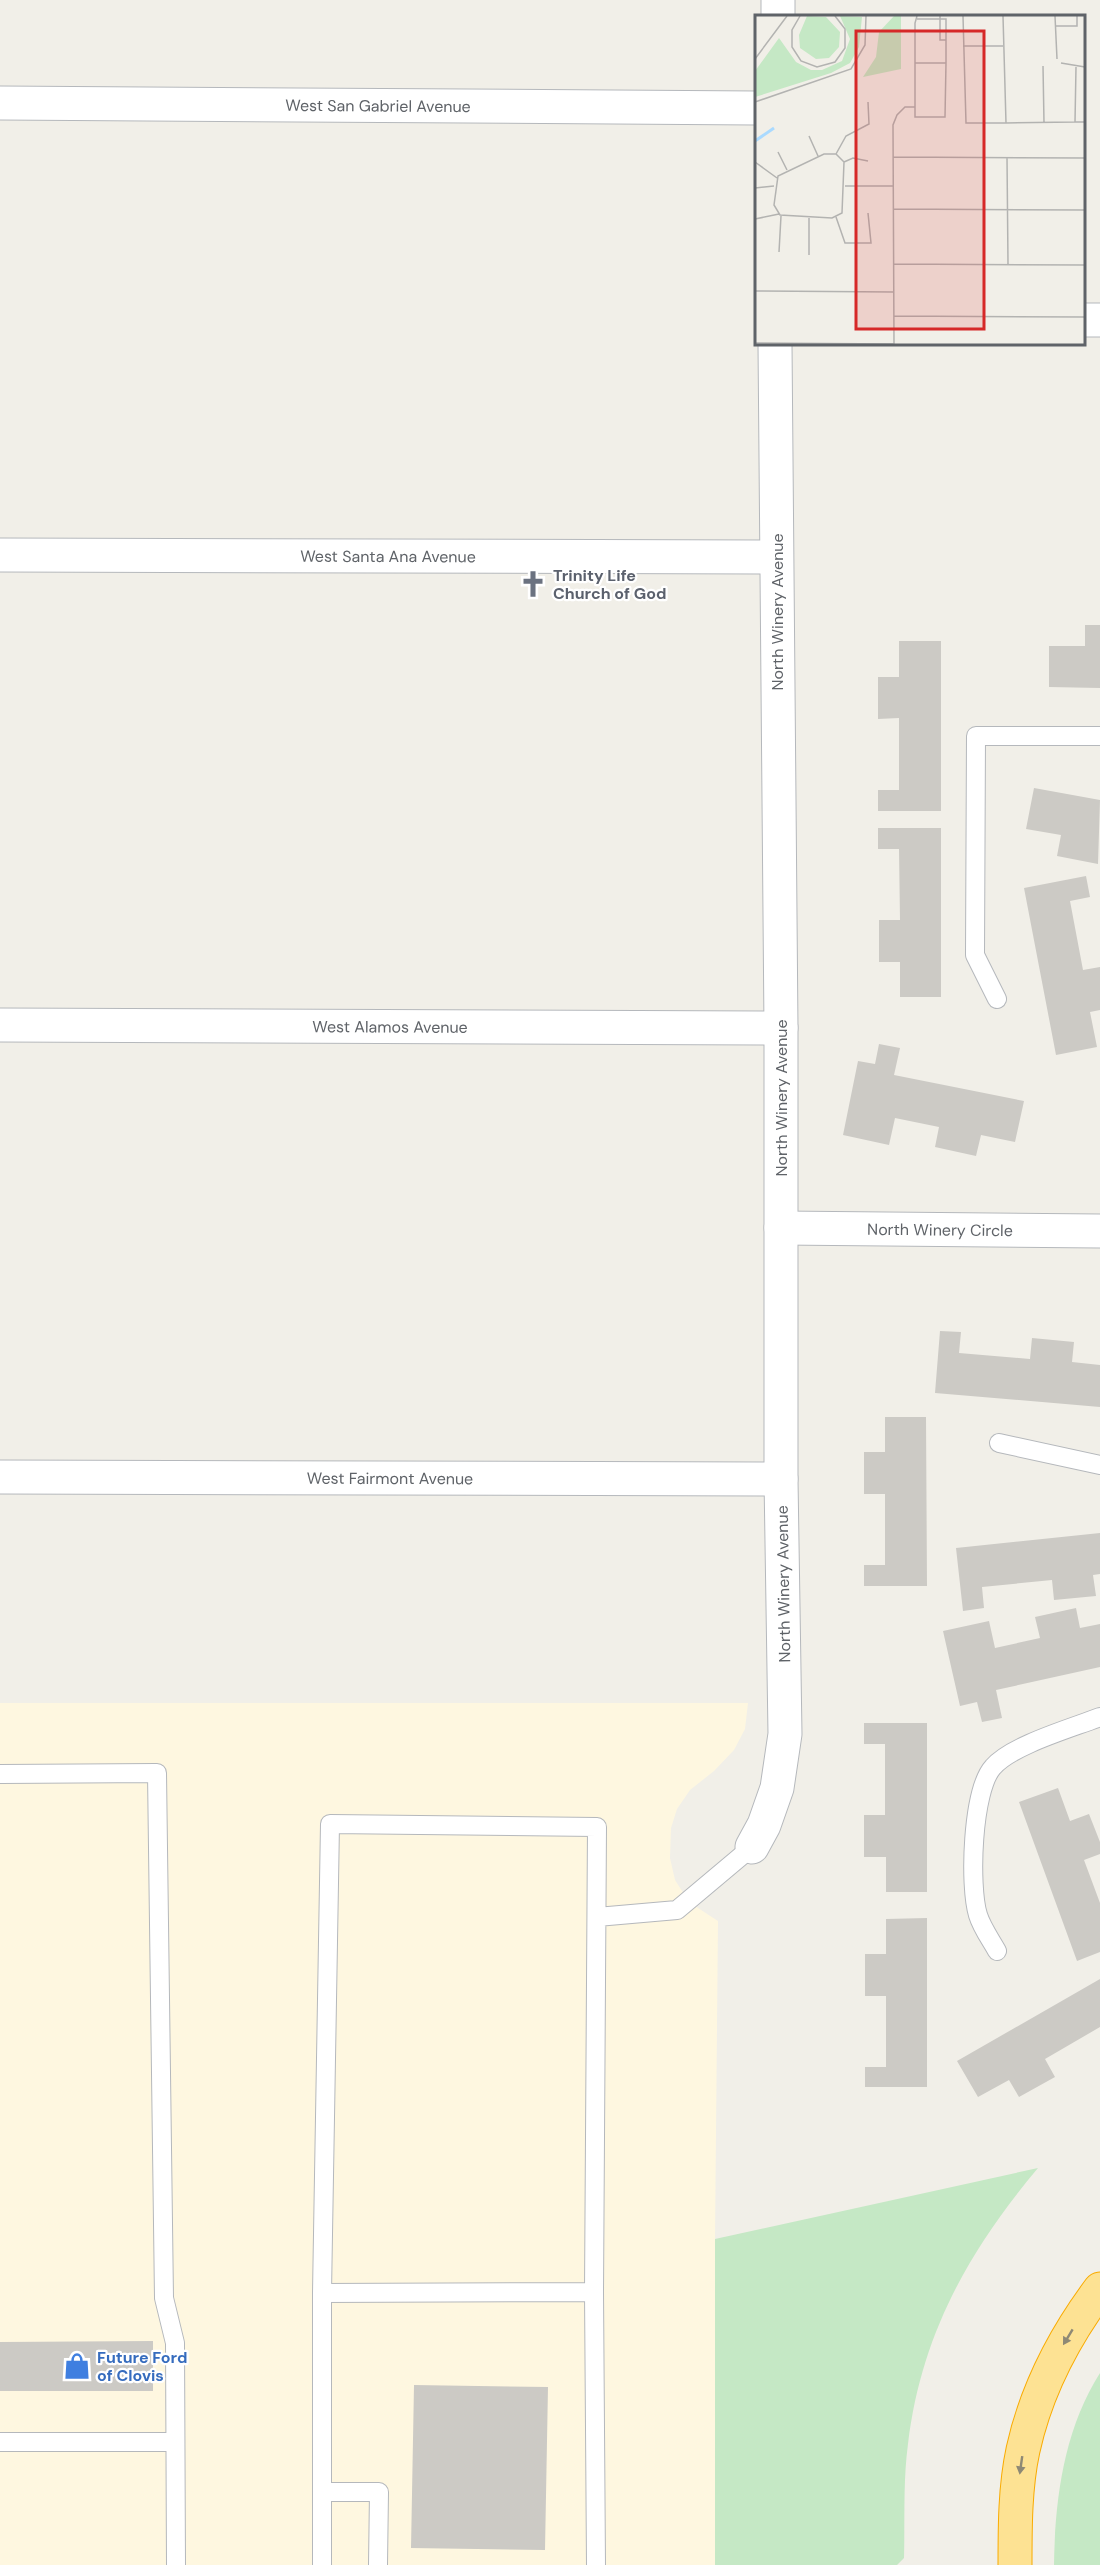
<svg xmlns="http://www.w3.org/2000/svg" width="1100" height="2565" viewBox="0 0 1100 2565" font-family="'DM Sans',sans-serif">
<style>
.commercial{fill:#fef7e0}
.green{fill:#c5e8c5}
.building{fill:#cccac5}
.lines{fill:none;stroke-linecap:round;stroke-linejoin:round}
.lane-casing{stroke:#b5b8bc;stroke-width:20}
.street-casing{stroke:#b5b8bc;stroke-width:35}
.highway-casing{stroke:#f9ab00;stroke-width:35}
.lane{stroke:#fff;stroke-width:18}
.street{stroke:#fff;stroke-width:33}
.highway{stroke:#fde293;stroke-width:33}
.oneway{fill:#8e8975}
.labels{text-anchor:middle;stroke-width:4.5;stroke-linejoin:round;paint-order:stroke}
.street-label{font-size:16px;fill:#5f6368;stroke:#fff}
.worship-label{font-size:16px;font-weight:bold;fill:#5b616d;stroke:#fff;text-anchor:start}
.shop-label{font-size:16px;font-weight:bold;fill:#366cbe;stroke:#fff;text-anchor:start}
.inset-river{fill:none;stroke:#aadaff;stroke-width:3}
.inset-road{fill:none;stroke:#b3b3b1;stroke-width:1.5}
.view{fill:#d62828;fill-opacity:0.15;stroke:#d62828;stroke-width:3}
.inset-edge{fill:none;stroke:#5f6368;stroke-width:3}
</style>
<rect width="100%" height="100%" fill="#f1efe8"/>
<!-- commercial -->
<path class="commercial" d="M0,1703H748L745,1729L734,1750L714,1771L690,1790L677,1809L671,1828L670,1858L675,1880L684,1894L698,1908L718,1921L715,2239V2565H0Z"/>
<!-- green -->
<path class="green" d="M1038,2168C969,2250 921,2335 908,2444C903,2481 905,2520 904,2558L897,2565H715V2239Z
M1100,2373V2565H1054C1055,2498 1064,2430 1100,2373Z"/>
<!-- building -->
<path class="building" d="M1085,625H1100V688L1049,687V646H1085Z
M899,641H941V811H878V790H899V718L878,719V677H899Z
M1034,788L1100,800L1098,864L1057,856L1061,835L1026,829Z
M878,828H941V997H900V962H879V920H900L899,849H878Z
M1086,876L1090,897L1070,901L1083,970L1100,967V1010L1090,1012L1097,1047L1056,1055L1024,888Z
M879,1044L900,1048L894,1075L1024,1101L1015,1142L981,1135L976,1156L935,1147L939,1127L895,1118L889,1145L843,1135L858,1061L875,1064Z
M940,1331L961,1332L959,1353L1030,1359L1032,1338L1074,1342L1072,1362L1100,1365V1407L935,1393Z
M885,1417H926L927,1586H864V1565H885V1494H864V1452H885Z
M1100,1533V1574L1093,1575L1096,1596L1054,1600L1052,1580L982,1587L984,1608L963,1611L956,1548Z
M1076,1608L1080,1628L1100,1624V1667L996,1690L1002,1718L982,1722L977,1702L960,1706L943,1631L989,1621L995,1648L1040,1638L1035,1617Z
M864,1723H927V1892H886V1857H864V1815H885V1744H864Z
M1058,1788L1070,1821L1089,1814L1100,1842V1854L1084,1860L1100,1903V1952L1077,1961L1019,1802Z
M927,1918V2087H865V2067H886V1996H865V1954H886V1919Z
M1100,1979V2027L1045,2059L1055,2077L1019,2097L1009,2080L978,2097L957,2061Z
M153,2341V2391H0V2342Z
M414,2385L548,2387L545,2550L411,2548Z"/>
<g class="lines">
<defs>
<path id="lane" d="M997,999L975,955L976,736H1100
M999,1443L1100,1465
M0,1774L157,1773L164,2298L175,2343L176,2565
M597,1917L677,1910L752,1847
M997,1951C991,1940 982,1928 978,1915C969,1886 972,1790 993,1767C1012,1745 1072,1728 1100,1717
M594,2292L322,2293L330,1824L597,1827L594,2292L596,2565
M0,2442H175
M323,2492H379L378,2565
M322,2565V2293"/>
<g id="street">
<path d="M778,0V16"/>
<path id="s1" d="M0,103L756,108"/>
<path d="M1084,320H1100"/>
<path id="s2" d="M0,555L776,557"/>
<path id="s3" d="M0,1025L781,1028"/>
<path id="s4" d="M781,1228L1100,1231"/>
<path id="s5" d="M0,1477L781,1479"/>
<path d="M752,1847L764,1825L777,1788L785,1734L781,1479V1028L775,344"/>
</g>
<path id="highway" d="M1015,2565C1015,2527 1015,2487 1023,2450C1036,2391 1064,2337 1100,2289"/>
</defs>
<!-- lane casing -->
<use href="#lane" class="lane-casing"/>
<!-- street casing -->
<use href="#street" class="street-casing"/>
<!-- highway casing -->
<use href="#highway" class="highway-casing"/>
<!-- lane -->
<use href="#lane" class="lane"/>
<!-- street -->
<use href="#street" class="street"/>
<!-- highway -->
<use href="#highway" class="highway"/>
</g>
<!-- one-way arrows -->
<defs><path id="oneway-solid" d="M-6-.8H1V-3.2L6.5 0L1 3.2V.8H-6Z" transform="scale(1.5)"/></defs>
<g class="oneway">
<use href="#oneway-solid" transform="translate(1068 2337) rotate(121)"/>
<use href="#oneway-solid" transform="translate(1021 2465) rotate(98)"/>
</g>
<!-- icons -->
<defs>
<symbol id="church-bare" viewBox="-9 -9 18 18"><path d="M-1.2-6h2.4v3.5h3.3v2.4h-3.3V6h-2.4V-.1h-3.3v-2.4h3.3Z" fill="#6b7280" stroke="#fff" stroke-width="2.5" paint-order="stroke"/></symbol>
<symbol id="shop-bare" viewBox="-9 -9 18 18"><path d="M-5-2.5h2.3a2.7 3.5 0 0 1 5.4 0H5L5.5 6h-11ZM-1.5-2.5h3a1.5 2.3 0 0 0-3 0Z" fill="#3f7fe0" stroke="#fff" stroke-width="2.5" paint-order="stroke"/></symbol>
</defs>
<g fill-rule="evenodd">
<use href="#church-bare" x="514" y="565" width="38" height="38"/>
<use href="#shop-bare" x="58" y="2347" width="38" height="38"/>
</g>
<g class="labels">
<!-- street labels -->
<g class="street-label">
<text dy="6" stroke="none"><textPath href="#s1" startOffset="378">West San Gabriel Avenue</textPath></text>
<text dy="6" stroke="none"><textPath href="#s2" startOffset="388">West Santa Ana Avenue</textPath></text>
<text transform="translate(777 612) rotate(-90)" y="6">North Winery Avenue</text>
<text dy="6" stroke="none"><textPath href="#s3" startOffset="390">West Alamos Avenue</textPath></text>
<text transform="translate(781 1098) rotate(-90)" y="6">North Winery Avenue</text>
<text dy="6" stroke="none"><textPath href="#s4" startOffset="159">North Winery Circle</textPath></text>
<text dy="6" stroke="none"><textPath href="#s5" startOffset="390">West Fairmont Avenue</textPath></text>
<text transform="translate(783 1584) rotate(-91)" y="6">North Winery Avenue</text>
</g>
<!-- worship labels -->
<g class="worship-label">
<text x="553" y="581">Trinity Life<tspan x="553" dy="18">Church of God</tspan></text>
</g>
<!-- shop labels -->
<g class="shop-label">
<text x="97" y="2363">Future Ford<tspan x="97" dy="18">of Clovis</tspan></text>
</g>
</g>
<!-- overview -->
<g transform="translate(755 15)">
<rect width="330" height="330" fill="#f1efe8"/>
<path d="M52,1L71,2L85,17L84,32L74,43L61,44L45,33L44,20ZM85,1L107,2L104,32L95,48L76,58L0,82V56L24,23L41,47L56,55H67L87,46L95,24ZM139,1H146V54L108,62L121,42L124,17Z" fill="#c5e8c5"/>
<path class="inset-river" d="M0,126L19,113"/>
<path class="inset-road" d="M45,1L37,15V32L46,46L62,52L80,47L90,33V14L80,1M185,1V4H191V48M208,1L211,108H251L248,1M300,1L302,44M162,4H185V25H191M300,11H322V1M160,16H185M208,31H248M0,44L32,1M160,48H191L190,102H160V8L162,1M306,48L330,52M288,51L289,108M321,52L320,107H330M0,87L96,54L110,30L111,1M251,108L320,107M54,121L63,141M23,137L32,155M69,139H81L89,147L87,198L77,203L25,200L19,190L23,161ZM81,139L91,121L114,109L113,87M138,142L330,143M252,142L253,249M0,147L22,163M89,147L98,143L113,146M90,171H138M0,173L19,171M138,194L330,195M81,202L90,228H116L113,198M0,204L24,199M24,237L26,201M54,240V203M139,249L330,250M0,276L139,277M139,301L330,302M0,328L139,329M139,329L138,110L142,100L150,92H160"/>
<path class="view" d="M101,16H229V314H101Z"/>
<rect width="330" height="330" class="inset-edge"/>
</g>
</svg>
